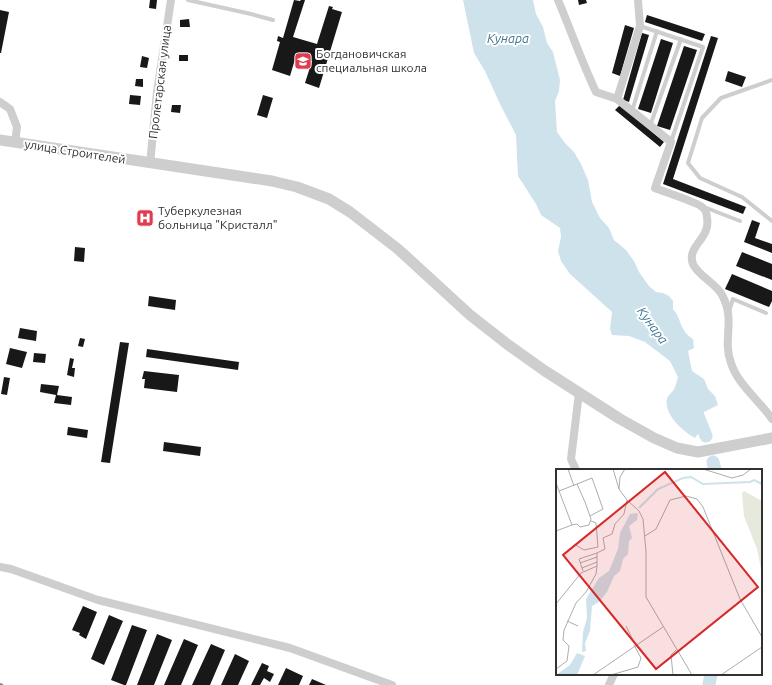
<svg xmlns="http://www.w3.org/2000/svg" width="772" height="685" viewBox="0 0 772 685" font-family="Ubuntu,sans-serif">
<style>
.water{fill:#cee2ec}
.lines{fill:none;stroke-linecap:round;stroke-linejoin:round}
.river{stroke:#cee2ec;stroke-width:13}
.building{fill:#181818}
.service{stroke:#cecece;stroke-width:4}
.minor{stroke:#cecece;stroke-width:8}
.tertiary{stroke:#cecece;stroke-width:11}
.rail{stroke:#868686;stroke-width:2;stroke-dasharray:4 3;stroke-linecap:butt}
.labels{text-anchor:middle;stroke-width:4;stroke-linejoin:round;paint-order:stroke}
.poi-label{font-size:12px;fill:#313131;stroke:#fff;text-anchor:start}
.street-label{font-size:12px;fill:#313131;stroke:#fff}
.water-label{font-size:13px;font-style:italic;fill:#417792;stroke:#fff}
.inset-river{fill:none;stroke:#cee2ec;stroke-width:2}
.inset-road{fill:none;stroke:#adadad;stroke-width:1}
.view{fill:#d62828;fill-opacity:0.15;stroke:#d62828;stroke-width:2}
.inset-edge{fill:none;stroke:#313131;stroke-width:2}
</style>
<rect width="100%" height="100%" fill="#fff"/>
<!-- water -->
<path class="water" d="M463,0H533L536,14L543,27L547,43L553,52L560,80L559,91L555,101L557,132L565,143L574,152L581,164L588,180L592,202L600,218L609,228L614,240L626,250L634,261L639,272L649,286L656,292L663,293L669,296L673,301V309C682,319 679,330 693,339L694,348L688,351L692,371L704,379L708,389L715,396L718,405L704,412L702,419L703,427L695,438C683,431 664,415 667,399C668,395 672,393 674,389C676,385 677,381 678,377L670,361L645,342L629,336L612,335L610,329L612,312L570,274L561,261L558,251L561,237L560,228L541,215L536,204L518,176L516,135L500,104L485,71L474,53Z"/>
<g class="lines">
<!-- river -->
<path class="river" d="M696,411L706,436
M713,462L715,470
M709,685L711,674"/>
</g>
<!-- building -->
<path class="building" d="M150,0H157L156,9L149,8Z
M294,0L300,1L301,0H305L293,37L317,44L329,6L333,7L332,9L342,12L319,88L305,83L312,61L296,56L290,76L272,70L280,42L277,41L278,36L283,38Z
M578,0H586L587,3L579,5Z
M0,10L9,12L1,53H0Z
M647,15L705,34L702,41L645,22Z
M189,19L190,27H180V20Z
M625,25L634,28L620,76L612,73Z
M642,33L649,35L629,102L623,100Z
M711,36L718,38L673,179L746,207L743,214L663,184Z
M661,39L673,43L651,113L638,109Z
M684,46L697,50L670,130L657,126Z
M179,55H188V61H179Z
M142,56L149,58L147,68L140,67Z
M728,71L746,77L742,87L725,81Z
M136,79H143V87L135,86Z
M130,95L141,96L140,105L129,104Z
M263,95L273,98L267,118L257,115Z
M172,105H181L180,113L171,112Z
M620,105L664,142L660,147L615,110Z
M752,220L760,223L755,238L772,244V253L744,242Z
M75,247L85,248L84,262L74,261Z
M742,252L772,264V280L736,266Z
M732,274L772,291V301L769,307L725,289Z
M149,296L176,300L175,310L148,306Z
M20,328L37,331L36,341L18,338Z
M80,338L85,339L83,347L78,346Z
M120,342L129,343L110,463L101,462Z
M10,348L27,352L22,368L6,364Z
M147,349L239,362L238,370L146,357Z
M34,353L46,354L45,363L33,362Z
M70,358L74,359L72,368H75L74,377L67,375Z
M144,371L179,375L177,392L144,388L145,379H142Z
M4,377L10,378L7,395L1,394Z
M41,384L59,386L57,395L72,397L71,405L54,403L56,395L40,392Z
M68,427L88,430L87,438L67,435Z
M164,442L201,447L200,456L163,451Z
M83,606L97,612L86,639L79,635L80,633L72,630Z
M109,615L123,621L104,665L91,659Z
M132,625L147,630L126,685H124L111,680Z
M157,634L172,640L154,685H137Z
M184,639L198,645L181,685H164Z
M211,644L225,650L210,685H192Z
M235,654L249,661L238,685H221Z
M262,663L269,666L267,671L274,674L270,682L264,678L260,685H251Z
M286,668L303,676L299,685H278Z
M312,679L326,685H309Z"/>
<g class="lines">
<!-- service -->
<path class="service" d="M188,0L251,14L273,20
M640,26L703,47L671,142
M772,80L721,98L702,118L688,163L700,178L742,197L772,221
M632,111L657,31
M650,126L681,39
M704,207L740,221
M729,311L733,299L766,313"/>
<!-- minor -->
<path class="minor" d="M558,0C571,31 582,62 596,92L617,99
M638,0L640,26L617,99L671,142L655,188C662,191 699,203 702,207C705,209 707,214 707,218C711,239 686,246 693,264C698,276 716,283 722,295C736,320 722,339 731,363C738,385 759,400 772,419
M0,102L10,109L17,127L15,143
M150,164L157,92L171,0
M576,470L571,459L579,393
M0,567L11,569L98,600L290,648L392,685
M609,685L614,674"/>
<!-- tertiary -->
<path class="tertiary" d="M0,140L272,181L297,187L329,199L350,212L398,249L470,315L507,344L545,371L620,419L654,438L677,448L698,452L772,438"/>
<!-- rail -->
<path class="rail" d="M0,684L3,685"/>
</g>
<!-- icons -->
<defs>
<symbol id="school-square" viewBox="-11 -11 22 22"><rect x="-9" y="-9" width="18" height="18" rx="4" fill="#e03c51" stroke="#fff"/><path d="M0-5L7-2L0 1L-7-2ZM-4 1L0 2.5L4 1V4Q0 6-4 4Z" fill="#fff"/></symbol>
<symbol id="hospital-square" viewBox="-11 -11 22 22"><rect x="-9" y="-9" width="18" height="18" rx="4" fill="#e03c51" stroke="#fff"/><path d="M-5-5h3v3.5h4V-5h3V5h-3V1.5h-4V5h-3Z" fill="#fff"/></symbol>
</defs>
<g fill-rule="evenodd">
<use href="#school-square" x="293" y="51" width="20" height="20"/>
<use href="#hospital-square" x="135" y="208" width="20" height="20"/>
</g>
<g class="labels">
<!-- poi labels -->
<g class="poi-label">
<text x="316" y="58">Богдановичская<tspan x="316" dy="14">специальная школа</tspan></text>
<text x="158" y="215">Туберкулезная<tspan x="158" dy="14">больница "Кристалл"</tspan></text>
</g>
<!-- street labels -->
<g class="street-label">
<text transform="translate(160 82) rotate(-83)" y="4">Пролетарская улица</text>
<text transform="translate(75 152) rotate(9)" y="4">улица Строителей</text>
</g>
<!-- water labels -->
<g class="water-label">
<text x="508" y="43">Кунара</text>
<text transform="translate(653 325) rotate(54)" y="5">Кунара</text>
</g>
</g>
<!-- overview -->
<g transform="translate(556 469)">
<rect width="206" height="206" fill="#fff"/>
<path d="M188,22L206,32V105L201,80L188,47L186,25Z" fill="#e5eadd"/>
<path d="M82,44L81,51L73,57L76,69L73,72L72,85L67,90L64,102L58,107L51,123L43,133L36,137L34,162L29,174L30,182L26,183L27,163L31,149L30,130L43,109L53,102L62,80L64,64L74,45ZM21,184L29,187L21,206H0L14,196Z" fill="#cee2ec"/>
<path class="inset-river" d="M83,39L102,20L127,9L135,8L147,15L194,13L198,11L206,15"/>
<path class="inset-road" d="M12,0L18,17M57,0L63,20M69,0L64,8L63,20L71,31L83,42L87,50L90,83V128L136,206M147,0L176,9L187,6L195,0M0,14L16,56L0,62M21,15L36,9L47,40L34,47M3,22L21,15L29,33L35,50L33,56L24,58L21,55L16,56M89,67L100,60L114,31L130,27L141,30L147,38L184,130L206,168M18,75L28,81L42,78L40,54L35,52M24,94L41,88M26,99L41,93M27,102L23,90L41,84M0,135L25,104L41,97V84L49,80L47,69L56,65L59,55L68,45L71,31M11,152L22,157M70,157L79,175M0,200L11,192L13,177L7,171L8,161L20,134L30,123L40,105L41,97M37,206L107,158M55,206L82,198L85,189L78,176M117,206L115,186L120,181M165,206L206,178"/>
<path class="view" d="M109,3L202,118L100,200L7,86Z"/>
<rect width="206" height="206" class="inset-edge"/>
</g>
</svg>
